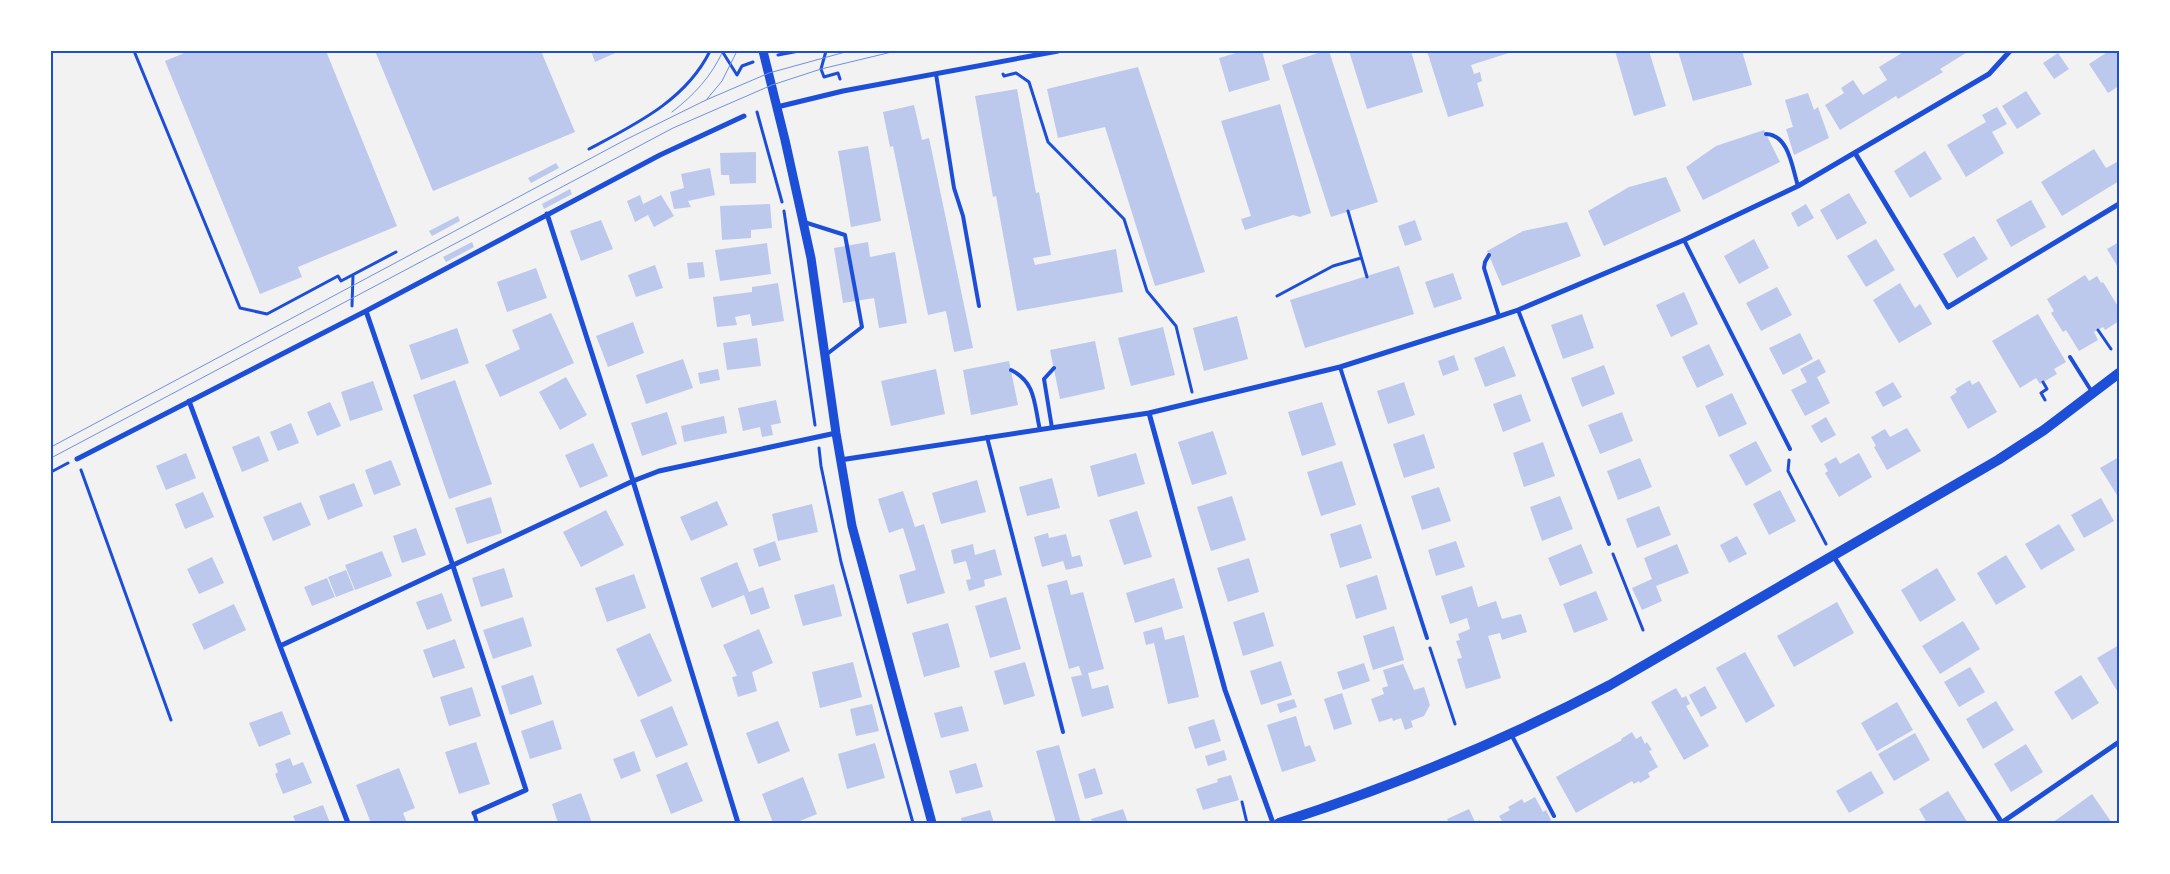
<svg xmlns="http://www.w3.org/2000/svg" width="2170" height="874" viewBox="0 0 2170 874" font-family="Overpass,sans-serif">
<style>
.building{fill:#bdc9ec}
.lines{fill:none;stroke-linecap:round;stroke-linejoin:round}
.path{stroke:#1d4ed8;stroke-width:3}
.service{stroke:#1d4ed8;stroke-width:4}
.minor{stroke:#1d4ed8;stroke-width:5}
.tertiary{stroke:#1d4ed8;stroke-width:9}
.secondary{stroke:#1d4ed8;stroke-width:10}
.tram{stroke:#7290e2;stroke-width:1}
.neatline{fill:none;stroke:#1d4ed8;stroke-width:2}
</style>
<rect width="100%" height="100%" fill="#f2f2f2"/>
<!-- building -->
<path class="building" d="M189,51H326L397,226L298,267L302,277L260,294L165,61Z
M375,51H541L575,132L433,191Z
M591,51H620L595,62Z
M1243,51H1262L1270,80L1229,92L1219,58Z
M1324,51H1329L1378,202L1331,217L1282,65Z
M1349,51H1411L1423,92L1367,109Z
M1427,51H1512V52L1471,65L1474,74L1480,72L1482,81L1477,83L1484,106L1448,117Z
M1615,51H1649L1666,106L1634,116Z
M1678,51H1742L1752,85L1693,101Z
M1905,51H1969L1940,69L1943,72L1898,99L1896,96L1840,130L1825,105L1844,93L1841,88L1853,80L1863,95L1887,80L1879,67Z
M2109,51H2119V86L2108,93L2089,64Z
M2058,53L2069,69L2054,79L2043,63Z
M1138,67L1205,272L1155,286L1105,127L1058,138L1047,89Z
M1017,89L1036,193L1039,192L1051,255L1033,258L1035,265L1116,249L1123,292L1017,311L996,196L993,197L975,96Z
M2026,91L2041,114L2017,129L2002,106Z
M1808,93L1814,110L1818,107L1829,138L1794,155L1786,129L1793,127L1785,100Z
M1280,104L1311,213L1300,217L1293,215L1245,230L1241,219L1251,216L1221,121Z
M914,105L922,140L929,138L973,348L954,352L946,311L928,315L893,146L890,147L883,112Z
M1997,107L2007,124L1992,132L2004,153L1966,177L1947,145L1986,122L1982,115Z
M1764,130L1780,162L1703,200L1686,167L1716,146Z
M868,146L881,221L851,227L838,151Z
M2094,149L2106,168L2117,162L2119,163V181L2062,216L2041,182Z
M1925,151L1942,179L1910,198L1894,171Z
M756,152V183L730,184L729,175H721L720,153Z
M556,163L559,168L531,183L528,178Z
M710,168L715,195L688,201L691,207L674,209L670,192L684,188L681,174Z
M1666,177L1681,211L1604,246L1588,211L1629,187Z
M570,189L572,194L544,209L542,204Z
M1849,193L1867,223L1837,240L1820,210Z
M640,195L643,204L661,195L674,216L654,227L648,215L635,222L627,201Z
M2031,200L2046,227L2011,247L1996,220Z
M770,204L772,228L751,230V238L722,240L720,206Z
M1806,204L1814,218L1798,227L1791,213Z
M458,216L460,221L432,236L429,231Z
M601,220L613,249L581,261L570,231Z
M1415,220L1422,240L1405,246L1398,226Z
M1567,222L1581,256L1502,286L1487,251L1523,231Z
M1974,236L1988,259L1957,278L1943,254Z
M1754,239L1769,268L1739,284L1724,256Z
M1876,239L1895,270L1866,287L1847,256Z
M472,242L474,247L446,262L443,257Z
M868,242L870,257L895,252L907,323L879,328L874,298L843,303L834,248Z
M2119,242V269L2107,249Z
M767,243L771,274L720,281L715,250Z
M703,262L705,277L689,279L687,263Z
M655,265L663,288L636,297L628,275Z
M1399,266L1414,314L1305,348L1290,300Z
M536,268L547,298L507,312L497,282Z
M1453,273L1462,299L1434,308L1425,282Z
M2085,275L2089,281L2097,276L2101,283L2103,282L2119,308V321L2105,330L2103,327L2094,332L2098,340L2079,351L2066,330L2063,332L2051,313L2054,311L2047,299Z
M778,283L784,321L752,326L750,314L735,317L737,325L717,327L713,297L752,292V287Z
M1900,283L1915,308L1920,304L1932,324L1899,343L1873,300Z
M1777,287L1792,315L1761,331L1746,303Z
M1684,292L1698,324L1671,337L1656,305Z
M551,313L574,363L500,397L485,365L520,349L512,330Z
M1582,314L1594,348L1563,359L1551,325Z
M2038,314L2066,362L2054,369L2057,374L2040,384L2036,378L2020,388L1992,341Z
M1237,316L1248,359L1204,371L1193,328Z
M633,322L644,353L608,367L596,336Z
M1163,327L1175,375L1131,386L1118,338Z
M457,328L469,363L421,380L409,345Z
M1800,333L1813,359L1783,375L1769,348Z
M757,338L761,366L727,370L723,343Z
M1095,341L1105,389L1060,399L1050,350Z
M1709,344L1724,375L1697,388L1682,357Z
M1504,346L1516,376L1485,387L1474,358Z
M1454,355L1459,370L1443,376L1438,361Z
M683,359L693,388L646,404L636,375Z
M1819,359L1826,372L1817,377L1830,403L1805,416L1791,390L1807,382L1800,369Z
M1009,361L1018,405L971,415L963,370Z
M1604,365L1615,394L1582,407L1571,378Z
M718,369L720,380L700,384L698,373Z
M936,369L945,414L891,426L881,381Z
M566,377L587,415L560,430L539,392Z
M455,380L492,484L449,499L413,395Z
M1970,380L1972,385L1979,381L1997,412L1968,429L1950,397L1957,392L1955,389Z
M373,381L383,410L350,421L341,392Z
M1404,382L1415,415L1388,424L1377,391Z
M1893,382L1902,397L1883,407L1875,392Z
M1732,393L1747,424L1719,437L1705,406Z
M1521,394L1531,421L1503,432L1493,404Z
M776,400L781,423L771,425L773,435L762,437L760,427L743,431L738,408Z
M330,402L341,426L317,436L307,412Z
M1322,402L1336,445L1302,456L1288,412Z
M667,412L677,444L642,456L631,423Z
M1622,412L1633,441L1600,454L1588,425Z
M724,416L727,433L684,442L681,426Z
M1826,417L1836,435L1821,443L1811,426Z
M291,423L299,443L278,451L270,432Z
M1907,428L1921,451L1887,470L1874,447L1876,446L1871,437L1885,429L1890,437Z
M1213,431L1227,474L1192,485L1178,442Z
M1424,434L1435,468L1404,478L1393,444Z
M259,436L269,461L242,472L232,447Z
M1756,441L1772,471L1746,486L1729,455Z
M1543,442L1555,476L1524,487L1513,453Z
M593,443L608,476L580,488L565,455Z
M186,453L196,478L166,490L156,466Z
M1136,453L1145,484L1098,497L1090,466Z
M1859,453L1872,477L1839,497L1825,473L1828,471L1824,464L1836,457L1840,464Z
M2119,457V494L2117,495L2100,468Z
M1640,458L1652,487L1618,500L1607,471Z
M391,460L401,485L374,495L365,470Z
M1342,461L1356,505L1321,516L1307,472Z
M1052,478L1060,508L1027,516L1019,487Z
M977,480L986,512L941,524L932,493Z
M354,483L363,506L328,520L319,496Z
M1439,487L1451,521L1422,530L1411,496Z
M1780,490L1796,521L1769,535L1753,504Z
M903,491L915,527L924,524L945,593L907,604L899,575L916,570L903,528L889,533L878,499Z
M203,492L214,517L185,529L175,504Z
M1232,496L1246,540L1211,551L1197,507Z
M1560,496L1573,529L1542,541L1530,507Z
M491,497L502,533L467,544L455,508Z
M2101,498L2114,521L2084,538L2071,515Z
M717,501L728,525L691,541L680,517Z
M301,502L311,525L273,541L263,517Z
M812,504L818,532L778,541L772,514Z
M1659,506L1671,535L1637,548L1626,519Z
M606,510L624,545L581,567L563,532Z
M1137,511L1152,557L1124,565L1109,520Z
M1361,524L1372,558L1340,568L1330,534Z
M2059,524L2075,550L2041,570L2025,544Z
M416,528L426,555L402,563L393,536Z
M1048,533L1049,538L1066,534L1072,557L1080,555L1083,566L1066,570L1063,561L1042,567L1034,537Z
M1737,536L1747,554L1729,563L1720,545Z
M775,541L781,560L759,567L753,549Z
M1456,541L1465,567L1436,576L1428,550Z
M973,544L975,555L995,549L1002,575L984,580L985,586L969,591L966,580L971,579L966,561L954,564L951,550Z
M1581,544L1593,573L1560,586L1548,558Z
M1677,544L1689,573L1656,586L1662,601L1642,610L1632,588L1652,579L1644,558Z
M382,551L392,576L355,590L345,565Z
M2006,555L2026,587L1996,605L1977,573Z
M212,557L224,583L199,594L187,569Z
M1249,558L1259,592L1228,602L1217,568Z
M737,562L749,592L763,587L770,608L751,615L744,595L712,608L700,578Z
M504,568L513,597L481,607L472,578Z
M1937,568L1956,600L1920,622L1901,590Z
M346,570L354,590L336,597L328,577Z
M634,574L646,608L607,622L595,588Z
M1377,575L1387,609L1356,619L1346,585Z
M327,578L335,597L312,606L304,587Z
M1174,578L1183,608L1135,623L1126,593Z
M1067,580L1071,595L1083,592L1104,669L1088,673L1092,689L1108,685L1114,708L1082,717L1071,677L1082,675L1079,666L1069,669L1047,585Z
M834,584L842,616L803,626L794,595Z
M1472,586L1478,607L1496,601L1502,619L1521,614L1527,632L1502,640L1500,633L1488,636L1501,678L1466,689L1457,659L1462,658L1456,641L1460,640L1458,634L1470,629L1467,618L1450,624L1441,596Z
M1596,591L1608,620L1574,633L1563,604Z
M442,593L452,621L427,630L416,602Z
M1006,597L1021,649L990,658L975,606Z
M1837,602L1854,633L1794,667L1777,636Z
M234,604L246,630L204,650L192,624Z
M1264,612L1274,646L1243,656L1233,622Z
M523,617L532,646L493,659L483,630Z
M1963,621L1980,649L1940,674L1922,646Z
M948,623L960,667L924,677L912,633Z
M1394,626L1404,660L1373,670L1363,636Z
M1162,627L1165,640L1184,635L1199,697L1168,704L1154,643L1146,645L1143,632Z
M759,629L773,663L752,672L757,691L738,697L732,677L737,676L723,645Z
M650,633L672,681L638,697L616,649Z
M455,639L465,668L433,678L423,650Z
M2119,645V694L2097,658Z
M1745,652L1775,706L1746,723L1716,668Z
M1281,661L1292,695L1261,705L1250,671Z
M853,662L862,697L820,708L812,672Z
M1025,662L1035,696L1004,705L994,671Z
M1364,663L1370,681L1343,690L1337,672Z
M1403,664L1414,690L1424,687L1430,705L1424,716L1411,721L1413,727L1405,730L1401,718L1393,721L1392,718L1379,722L1371,699L1384,694L1382,688L1388,686L1383,670Z
M1970,667L1985,692L1959,707L1944,682Z
M533,675L542,704L510,715L501,686Z
M2081,675L2099,703L2072,720L2054,692Z
M1705,686L1717,708L1701,717L1689,695Z
M472,687L481,716L449,726L440,697Z
M1676,688L1682,698L1686,696L1690,704L1686,706L1709,746L1684,760L1651,702Z
M1342,693L1352,724L1334,730L1324,699Z
M1294,699L1297,707L1280,713L1277,704Z
M1996,701L2014,730L1983,749L1966,719Z
M1897,702L1913,730L1877,751L1861,723Z
M872,704L879,731L856,736L850,709Z
M672,706L688,745L656,758L640,720Z
M962,706L969,731L941,738L934,713Z
M282,711L291,734L259,747L249,723Z
M1296,716L1305,747L1310,745L1316,761L1282,772L1267,725Z
M1214,719L1221,741L1195,749L1188,727Z
M553,720L562,749L530,759L521,731Z
M778,721L790,751L758,764L746,733Z
M1632,732L1636,739L1641,736L1645,744L1647,742L1652,750L1649,751L1658,767L1648,773L1650,777L1640,783L1639,781L1634,784L1632,781L1576,813L1556,777L1622,740L1621,739Z
M1915,733L1930,760L1894,781L1878,754Z
M476,742L490,784L459,794L445,752Z
M875,743L885,778L847,789L838,754Z
M2026,744L2043,772L2011,792L1994,764Z
M1059,745L1081,823H1056L1036,751Z
M1224,750L1227,760L1208,766L1205,756Z
M634,751L641,771L621,779L613,759Z
M290,758L293,766L303,762L312,783L283,794L275,774L278,772L275,764Z
M687,762L703,801L671,814L656,775Z
M976,763L983,787L956,794L949,771Z
M399,768L415,808L403,813L407,823H371L356,785Z
M1095,768L1103,794L1085,799L1078,774Z
M1871,771L1884,793L1849,813L1836,791Z
M1231,775L1239,800L1203,810L1196,789L1218,782L1217,779Z
M803,777L817,814L795,823H773L762,794Z
M1948,791L1968,823H1927L1919,809Z
M581,793L592,823H558L552,804Z
M2092,794L2112,823H2052Z
M1535,797L1543,812L1546,810L1551,820L1549,823H1503L1499,816L1510,810L1508,807L1522,799L1524,803Z
M323,805L330,823H296L293,816Z
M1123,809L1128,823H1093L1091,819Z
M1469,809L1475,822L1480,820L1481,823H1449L1447,819Z
M990,810L994,823H962L961,818Z"/>
<g class="lines">
<!-- path -->
<path class="path" d="M134,51L240,308L267,314L338,276L341,281L396,252
M722,51L737,75L742,66L753,62
M826,51L821,69L824,77L838,73L840,79
M778,55L799,51
M1003,74L1004,76L1016,73L1029,82L1048,142L1124,219L1147,291L1176,326L1192,392
M757,112L782,202
M589,149C636,124 686,100 710,51
M784,211L815,425
M1348,211L1367,277
M1277,296L1333,266L1361,258
M352,306L353,275
M2098,330L2111,349
M2043,382L2047,389L2041,393L2045,400
M819,448L821,466L841,562L913,823
M1789,460L1788,471L1826,544
M81,470L171,720
M51,472L68,463
M1613,554L1643,630
M1430,648L1455,724
M1242,802L1247,823"/>
<!-- service -->
<path class="service" d="M936,74L954,188L963,216L979,306
M1766,134C1789,135 1792,167 1798,186
M804,222L845,235L862,327L827,354
M1684,240L1790,449
M1489,255L1485,262L1484,268L1499,316
M1518,310L1609,544
M2070,357L2092,392
M1340,367L1427,638
M1011,370C1036,382 1034,404 1040,430
M1052,428L1044,379L1054,368
M987,437L1063,732
M1511,734L1554,816
M474,813L477,823"/>
<!-- minor -->
<path class="minor" d="M777,107L843,91L1058,51
M1855,153L1948,307L2119,204
M547,214L633,481L738,823
M366,311L453,566L526,790L474,813
M189,401L280,646L348,823
M1149,413L1225,690L1273,823
M77,459L366,311L660,155L744,116
M840,460L1149,413L1340,367L1482,322L1518,310L1684,240L1798,186L1989,74L2010,51
M1834,557L2002,823
M280,646L633,481L659,471L836,433
M2001,823L2119,742"/>
<!-- tertiary -->
<path class="tertiary" d="M763,51L785,140L811,258L836,433L852,526L932,823"/>
<!-- secondary -->
<path class="secondary" d="M1279,823C1394,786 1504,741 1610,685L1998,460L2044,430L2119,373"/>
<!-- tram -->
<path class="tram" d="M707,99L722,81L737,51
M672,112C694,95 711,77 723,51
M51,447L625,140L706,100L769,73L849,51
M51,458L673,128L772,85L821,69L896,51"/>
</g>
<!-- border -->
<rect width="2170" height="874" fill="none" stroke="#ffffff" stroke-width="105"/>
<rect x="52" y="52" width="2066" height="770" class="neatline"/>
</svg>
